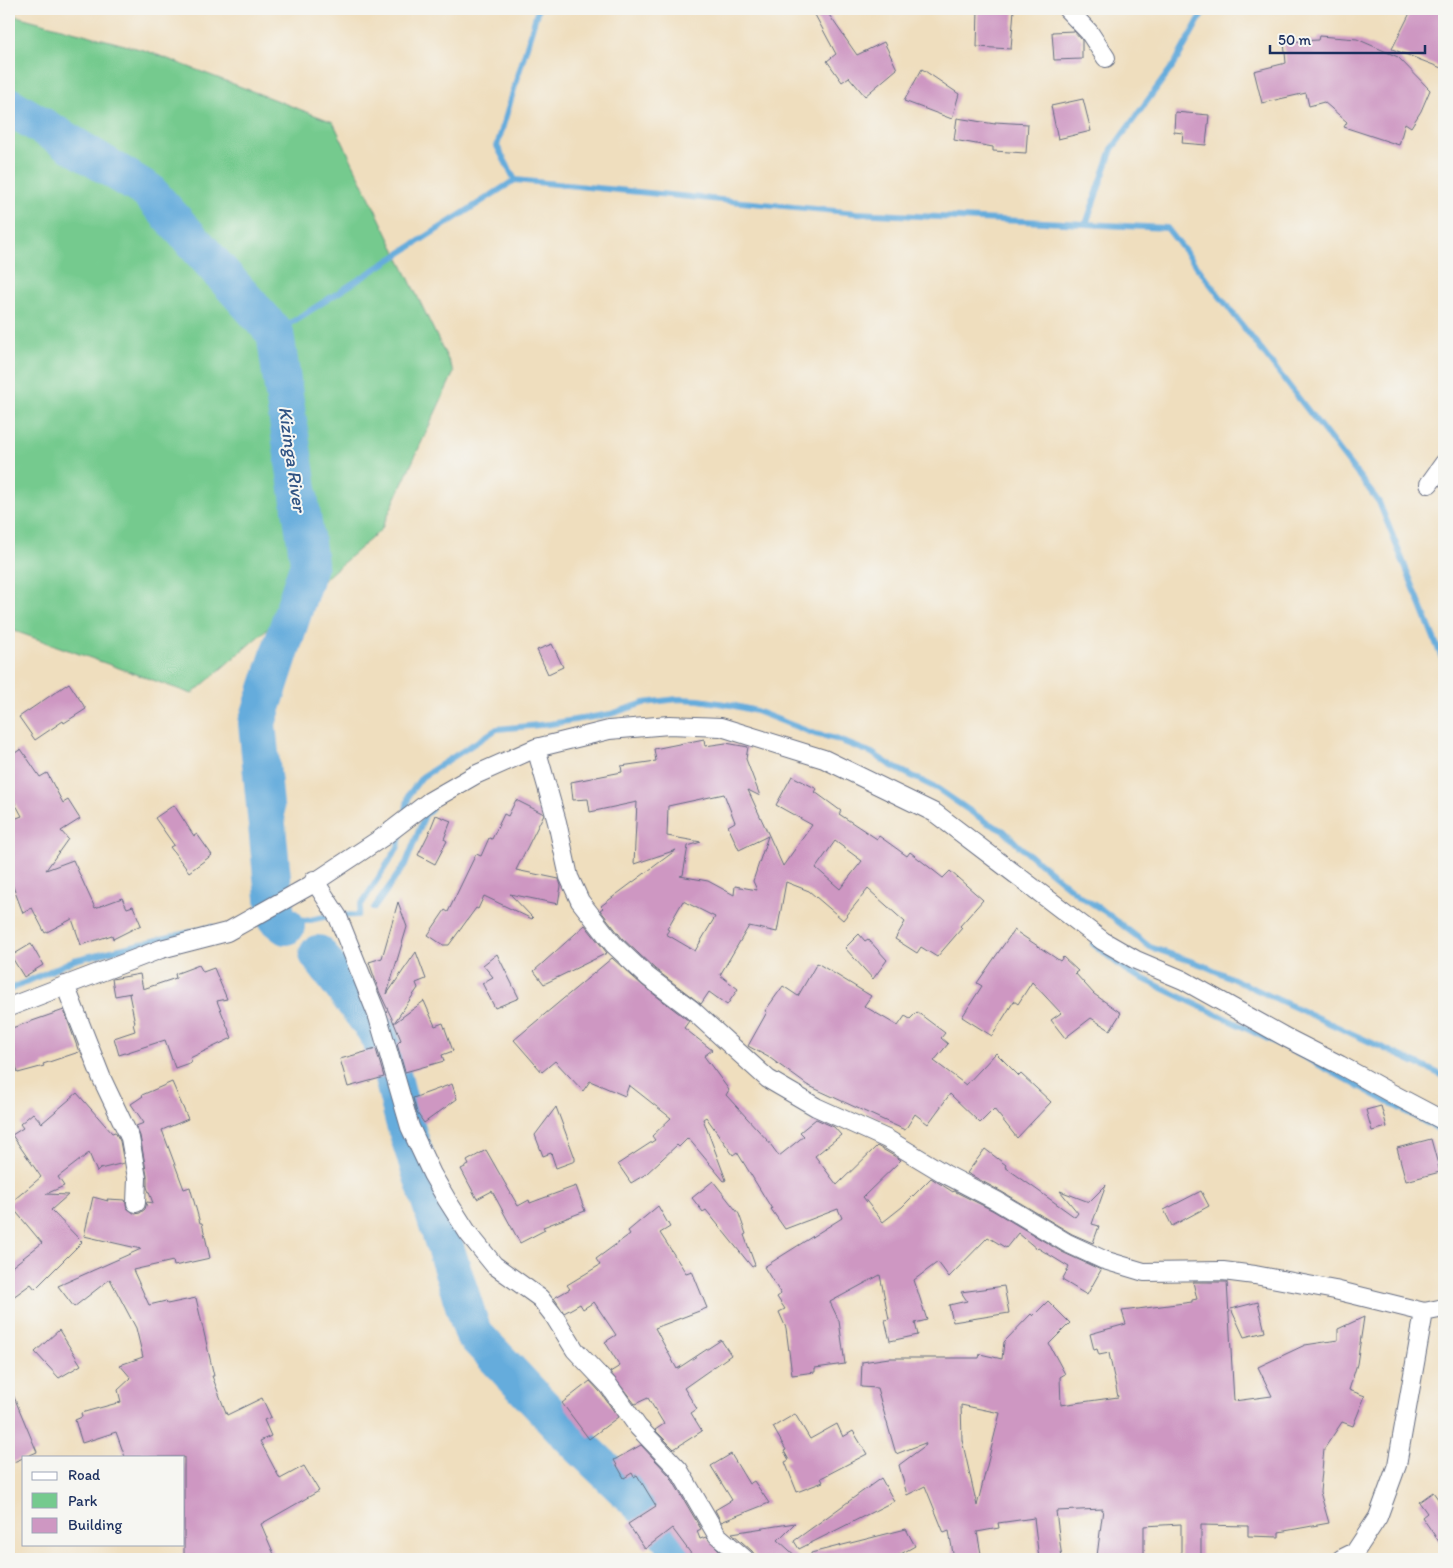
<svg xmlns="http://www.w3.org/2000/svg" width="1453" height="1568" viewBox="0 0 1453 1568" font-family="Itim,sans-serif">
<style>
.green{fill:#75ca8e;stroke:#487c76}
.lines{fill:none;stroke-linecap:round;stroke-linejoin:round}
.stream{stroke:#65acdc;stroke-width:6}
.river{stroke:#65acdc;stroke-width:38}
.building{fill:#ce97c2;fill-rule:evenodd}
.minor-casing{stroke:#656c80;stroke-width:20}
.minor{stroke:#fff;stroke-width:18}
.labels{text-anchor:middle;stroke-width:4;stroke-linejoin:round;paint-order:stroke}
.water-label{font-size:19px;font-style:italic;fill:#315484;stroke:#f6f6f2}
</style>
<rect width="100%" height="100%" fill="#f6f6f2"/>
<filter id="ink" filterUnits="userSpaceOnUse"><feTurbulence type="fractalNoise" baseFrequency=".02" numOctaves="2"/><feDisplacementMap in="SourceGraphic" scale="10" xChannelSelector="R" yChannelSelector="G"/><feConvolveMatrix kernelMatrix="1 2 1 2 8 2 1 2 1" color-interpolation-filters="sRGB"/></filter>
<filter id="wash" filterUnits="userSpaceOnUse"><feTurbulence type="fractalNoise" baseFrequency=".0096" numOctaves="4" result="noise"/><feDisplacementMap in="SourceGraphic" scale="20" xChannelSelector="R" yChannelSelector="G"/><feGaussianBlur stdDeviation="1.12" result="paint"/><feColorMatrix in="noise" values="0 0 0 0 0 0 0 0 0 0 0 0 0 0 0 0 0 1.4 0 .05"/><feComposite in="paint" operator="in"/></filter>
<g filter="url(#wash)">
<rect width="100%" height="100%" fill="#efdebe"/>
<!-- green -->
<path class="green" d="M9,14L147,51L333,122L454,372L381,530L192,694L9,629Z"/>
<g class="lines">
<!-- stream -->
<path class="stream" d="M515,180L497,146L538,9
M1086,224L1112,149L1175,63L1205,9
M275,333L515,180L856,213L1167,228L1379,502L1444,663
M405,815L409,794L422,777L497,729L550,724L611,714L644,703L678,699L699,700L731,705L756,711L815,734L836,739L872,753L890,765L938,789L986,822L1004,831L1019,846L1080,896L1104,911L1150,947L1205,966L1444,1076
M374,908L406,863L425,815L431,810
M261,919L276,918L306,921L328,916L358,915L361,905L398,847L402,827
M1093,944L1127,971L1295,1052L1444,1132
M9,990L74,960L212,927"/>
<!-- river -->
<path class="river" d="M9,106L148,191L275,333L309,563L257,723L276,918L286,926
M318,954L377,1032L390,1066L404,1121L473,1333L574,1440L655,1518L677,1547L690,1559"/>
</g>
<g id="blocks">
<!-- building -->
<path class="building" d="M821,9H825L857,55L884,42L897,69L865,96L849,77L842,82L827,61L836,54L814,13Z
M978,9H1014L1011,49L977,47Z
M1412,9H1444V69L1392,49Z
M1074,31L1082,40V59L1054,60L1052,32Z
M1319,36L1357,39L1398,57L1430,90L1421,111L1411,127L1405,123L1399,145L1344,127L1347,122L1324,102L1309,106L1306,93L1262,103L1254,71L1286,63L1284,42L1318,40Z
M922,69L959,94L952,119L904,101Z
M1083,99L1091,131L1058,139L1051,106Z
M1175,112L1209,115L1206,145L1182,143L1183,133L1174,132Z
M957,118L995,124V122L1028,124L1026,153L993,151V147L954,140Z
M552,644L563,667L548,674L537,650Z
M69,683L86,709L64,723L63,721L35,740L19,717Z
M704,739L705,746L726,743L748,747L746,759L760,796L748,790L783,866L812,825L776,805L792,776L817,789L815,792L841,811L839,814L877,839L879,836L907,856L910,852L943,878L950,871L983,900L960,926L962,928L937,957L921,947L917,953L895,939L905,922L868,889L843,920L809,891L786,882L777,932L749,926L720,975L738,989L727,1005L709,992L701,1004L655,969L622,938L600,910L603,908L601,906L676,850L634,864L637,802L590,812L588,799L573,800L571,782L622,772L621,766L656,761L654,749ZM724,794L735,822L728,826L739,850L768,836L753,881L757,890L735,886L734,895L708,881L680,876L683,875L688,846L701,842L667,836L668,806ZM835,841L862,861L840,889L816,868ZM683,901L715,917L695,951L666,934L669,930L667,929Z
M21,749L40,777L47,773L63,803L68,800L80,819L61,831L68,839L46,870L73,860L95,908L122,898L127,908L133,906L141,925L113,939L112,935L81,945L72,919L45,933L32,908L23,913L9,876V821L22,816L9,792V757Z
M516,800L544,814L516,870L559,879L561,886L558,904L510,894L533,918L532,919L484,896L478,909L476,908L449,945H443L428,935L445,910L448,912L476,854L481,856L489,838L492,839L504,814L508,816Z
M174,805L194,836L197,834L212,855L189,872L170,847L174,845L155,818Z
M436,815L451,821L444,839L447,841L435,864L418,855L428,835Z
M398,902L407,927L387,994L416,952L426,979L416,983L418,988L394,1023L379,991L369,962L382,958Z
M585,925L607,953L544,984L534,971Z
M1014,930L1060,961L1063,957L1078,971L1075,973L1094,994L1121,1013L1110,1030L1091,1018L1065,1038L1051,1020L1061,1013L1032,982L1018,1004L1014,1001L992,1036L962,1017L982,986L977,983Z
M859,934L865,941L868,939L887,960L873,979L845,948Z
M31,944L43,965L24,977L11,956Z
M497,954L519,998L495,1008L482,983L493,977L483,965Z
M612,958L642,985L689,1021L684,1028L712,1050L704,1056L729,1090L726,1095L768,1141L779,1156L804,1136L800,1132L816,1119L834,1127L841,1135L815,1156L837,1185L877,1146L901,1160L863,1197L883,1222L902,1207L931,1178L953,1192L954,1191L992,1210L1062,1252L1101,1270L1087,1295L1062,1280L1069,1267L1038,1248L1037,1249L1018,1233L1006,1248L988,1237L949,1277L938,1262L914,1280L927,1320L915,1323L918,1335L890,1341L885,1320L889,1319L880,1275L830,1302L839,1321L845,1364L815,1368V1372L792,1375L786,1328L779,1312L785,1309L777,1297L781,1294L764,1267L842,1218L838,1209L785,1229L771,1209H772L737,1152L733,1155L706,1117L703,1119L726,1180L724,1181L688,1138L679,1147L677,1145L646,1174L631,1183L618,1164L655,1140L652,1136L671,1118L629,1085L625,1096L590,1081L583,1091L555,1061L542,1072L514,1040Z
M817,963L871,996L864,1006L898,1026L905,1016L910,1019L917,1012L945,1033L941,1038L948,1044L934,1061L966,1085L996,1053L1019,1076L1021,1074L1051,1102L1017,1138L994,1109L980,1123L950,1094L928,1124L915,1114L905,1130L807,1085L770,1058L748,1046L767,1012L765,1011L783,986L798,996Z
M199,965L203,972L214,968L227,999L217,1001L232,1038L190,1058L192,1062L175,1068L165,1040L119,1055L114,1038L135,1031L133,1024L135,1023L129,994L131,993L115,996L112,979L140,974L143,989L176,978L175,974Z
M424,1001L435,1026L443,1023L453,1051L442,1055L444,1061L405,1072L397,1044L401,1040L394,1023Z
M64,1010L79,1052L43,1064L44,1066L18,1073L14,1057L9,1058V1029Z
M376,1049L384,1077L348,1087L340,1059Z
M172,1082L188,1119L162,1130L184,1189L190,1187L200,1223H202L210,1258L174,1266L173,1261L133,1270L149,1305L166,1301L167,1304L196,1298L214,1376H212L227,1415L262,1398L271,1417L264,1420L271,1436L260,1441L280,1479L304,1466L319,1491L261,1524L276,1559H184V1457H125L116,1432L82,1443L75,1420L82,1417L81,1413L121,1402L118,1390L131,1378L120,1365L143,1357L136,1328L110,1279L74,1307L58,1286L141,1249L84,1236L93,1197L108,1201L107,1199L125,1200L127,1208L135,1214L140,1213L145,1209L147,1202L153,1203L147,1187V1176L140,1136L136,1126L144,1123L131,1104L143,1096L142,1095Z
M452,1084L457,1099L424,1123L417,1113L413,1098Z
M77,1093L112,1133L115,1132L120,1141L124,1163L100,1169L97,1172L89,1153L58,1177L64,1186L46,1194L68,1195L51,1210L82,1242L35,1289L31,1284L9,1300V1269L42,1243L12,1207L9,1208V1204L41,1177L12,1135L23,1128L20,1124L33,1113L42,1123Z
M1381,1106L1387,1127L1372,1131L1366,1110Z
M556,1107L575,1158V1161L556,1168L551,1153L543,1156L535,1135Z
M1431,1139L1440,1172L1406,1181L1397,1148Z
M985,1149L1006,1165L1005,1167L1075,1217L1078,1213L1060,1191L1089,1202L1106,1185L1092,1224L1099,1226L1093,1243L1072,1234L1002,1192L967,1173Z
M486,1150L518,1206L529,1200L530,1203L576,1186L585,1211L543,1227L545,1230L520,1243L492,1191L477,1199L461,1169L469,1165L467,1161Z
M713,1181L739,1214L746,1234L744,1235L755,1265L752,1267L706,1210L703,1212L692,1198Z
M1201,1191L1209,1206L1172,1226L1164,1210Z
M658,1206L670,1227L660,1233L686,1273L692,1271L707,1308L655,1328L677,1369L721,1340L731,1355L684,1388L697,1409L691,1413L702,1431L674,1449L655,1430L664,1424L648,1398L635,1404L610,1372L620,1366L605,1342L616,1335L594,1302L583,1309L580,1304L564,1313L554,1298L570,1289L567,1285L600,1265L596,1259L630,1234L628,1231Z
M1193,1282H1227L1234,1401L1272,1396L1258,1367L1305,1345L1338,1340V1329L1364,1317L1357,1364L1349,1390L1365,1396L1353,1426L1342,1422L1324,1449L1320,1492L1329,1523L1279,1532V1537L1248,1536V1526L1201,1525V1559H1181V1524L1144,1526V1557L1097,1556L1103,1509L1056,1511L1062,1559H1039L1034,1518L998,1523L999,1528L977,1532L982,1559H954L949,1531L944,1533L925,1486L907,1495L899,1465L926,1445L925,1443L896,1454L877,1388L861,1387L862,1362L889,1358H979L980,1354L1002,1359L1004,1342L1031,1314L1033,1316L1048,1301L1070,1323L1049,1344L1065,1374L1060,1377L1061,1405L1118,1397L1109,1353L1099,1355L1097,1349L1094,1350L1090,1334L1126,1324L1122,1311L1192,1302V1300L1197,1299ZM961,1405L1000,1413L977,1506L962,1440Z
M1004,1286L1009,1313L953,1322L949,1305L967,1301L961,1292Z
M1258,1302L1265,1332L1244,1337L1231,1309Z
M59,1330L81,1365L59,1378L35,1352Z
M590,1381L601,1393L618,1417L589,1439L562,1403Z
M9,1385L37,1452L9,1464Z
M795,1414L810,1439L837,1424L843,1437L853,1431L867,1454L821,1478L823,1482L797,1492L785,1462L789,1460L784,1451L786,1450L773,1427Z
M641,1445L670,1476L701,1529L697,1531L700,1539L706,1537L724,1555L718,1559H695L672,1528L645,1549L628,1524L656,1506L637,1475L634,1477L632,1473L624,1478L614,1460Z
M731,1454L749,1484L754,1481L769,1503L721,1522L715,1510L732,1500L711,1466Z
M881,1478L894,1501L799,1549L794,1541Z
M1433,1492L1441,1503L1444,1501V1549L1422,1517L1427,1513L1419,1502Z
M795,1523L778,1540L799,1559H758L752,1551L732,1533Z
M906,1529L915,1546L892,1559H811V1553Z"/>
</g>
</g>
<g filter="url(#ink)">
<use href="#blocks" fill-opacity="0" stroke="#656c80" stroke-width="1"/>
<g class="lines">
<defs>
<path id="minor" d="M1067,9L1089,32L1106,58
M1429,484L1444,463
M536,748L557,822L569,877L580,901L614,945L648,977L691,1009L768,1079L816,1107L887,1139L945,1174L997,1201L1067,1243L1104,1260L1144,1272L1223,1271L1255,1275L1335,1290L1424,1312L1444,1308
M314,880L338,917L378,1017L410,1127L432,1174L447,1200L468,1233L494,1265L540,1298L554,1316L575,1350L609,1386L638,1427L679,1470L717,1535L745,1559
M65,985L102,1079L130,1138L137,1178L136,1203
M9,1007L161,949L227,932L309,886L383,837L430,801L475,775L536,748L609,730L669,725L721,727L824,759L935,813L1103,941L1136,960L1183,980L1287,1038L1340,1065L1389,1092L1444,1121
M1341,1559L1355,1552L1378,1517L1397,1465L1424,1312"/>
</defs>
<!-- minor casing -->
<use href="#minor" class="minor-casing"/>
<!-- minor -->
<use href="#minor" class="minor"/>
</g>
</g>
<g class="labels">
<!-- water labels -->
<g class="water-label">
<text transform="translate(293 459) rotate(82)" y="7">Kizinga River</text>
</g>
</g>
<!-- margin -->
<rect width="1453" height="1568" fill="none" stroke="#f6f6f2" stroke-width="30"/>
<!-- legend -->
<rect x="22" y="1456" width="162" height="90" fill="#f6f6f2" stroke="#9ea6b7"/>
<rect x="32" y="1472" width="25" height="8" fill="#ffffff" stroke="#9ea6b7"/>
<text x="68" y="1480" font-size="15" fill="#1b2f5e">Road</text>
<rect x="32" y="1493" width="25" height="15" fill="#75ca8e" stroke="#9ea6b7"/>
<text x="68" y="1506" font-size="15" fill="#1b2f5e">Park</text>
<rect x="32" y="1518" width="25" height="15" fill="#ce97c2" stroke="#9ea6b7"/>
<text x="68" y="1530" font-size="15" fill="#1b2f5e">Building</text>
<!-- scale -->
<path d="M1270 45v8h155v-8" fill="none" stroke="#1b2f5e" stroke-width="2.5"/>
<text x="1278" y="45" font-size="15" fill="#1b2f5e" stroke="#f6f6f2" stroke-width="4" paint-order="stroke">50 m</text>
</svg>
